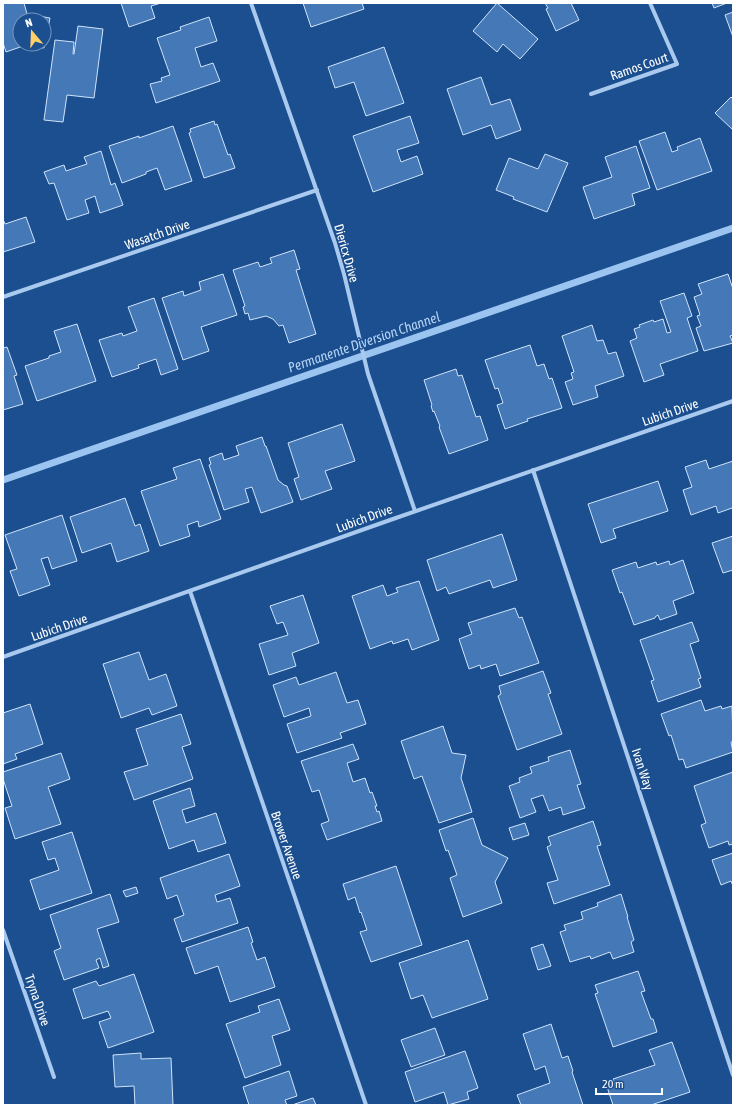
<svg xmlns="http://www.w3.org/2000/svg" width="736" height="1108" viewBox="0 0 736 1108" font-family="'Asap Condensed',sans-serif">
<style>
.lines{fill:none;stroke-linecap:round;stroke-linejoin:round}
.stream{stroke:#9cc4f0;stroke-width:7}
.building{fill:#4478b7;stroke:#cfe3fa;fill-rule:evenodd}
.street{stroke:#a9c9ee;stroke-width:4}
.labels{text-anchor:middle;stroke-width:3;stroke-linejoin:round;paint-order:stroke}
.street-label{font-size:13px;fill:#fff;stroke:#1b4f8f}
.water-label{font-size:14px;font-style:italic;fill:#b5d3f5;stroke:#1b4f8f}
</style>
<rect width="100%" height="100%" fill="#1b4f8f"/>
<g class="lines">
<!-- stream -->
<path class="stream" d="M3,480L733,228"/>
</g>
<!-- building -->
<path class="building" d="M3,3H24L27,14L50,18L44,48L26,45L6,52L3,43ZM20,20H44V44H20Z
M121,3H161L151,6L155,18L129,27Z
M303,3H362L364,9L311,27Z
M497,3L538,39L520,59L503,44L497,52L473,31Z
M545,3H571L579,20L556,31L546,9L548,8Z
M712,3H727L714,8Z
M733,12V37L725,15Z
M209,17L217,41L195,48L201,67L213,63L220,81L156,103L150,84L162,81L161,78L170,75L157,38L181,30L180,27Z
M78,26L103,29L94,98L67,95L63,122L44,120L55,40L74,42L73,54H74Z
M384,47L404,103L366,116L354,82L335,88L328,67Z
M481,77L491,105L510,99L521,130L496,139L491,125L463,135L447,89Z
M731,97L733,99V130L715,113Z
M410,116L419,143L397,150L401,162L417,156L423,174L373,192L353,136Z
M214,121L215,125L217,124L228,155L230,154L235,168L204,178L189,133L191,132L190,129Z
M173,126L192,181L165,190L157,168L146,172V174L122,183L109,146L139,136V138Z
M665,132L672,152L678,150L677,147L700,138L712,171L657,190L639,141Z
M636,146L650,188L632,194L635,205L594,219L583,187L612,177L605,157Z
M101,151L111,185L115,183L123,205L100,213L95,196L85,200L89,213L67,220L54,183L49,184L44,172L64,165L66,171L87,164L84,157Z
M545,154L568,163L547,212L513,199L514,197L496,190L509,158L538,169Z
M26,217L35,242L3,252V219L5,224Z
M294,250L300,269L296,270L316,334L289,343L283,325L279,326L273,319L266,316L250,320L248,313L245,314L243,307L245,306L233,270L258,262L260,267L272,263L270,258Z
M223,274L237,315L201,327L209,351L183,360L162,298L183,291L184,296L201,290L199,282Z
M728,274L733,289V335L730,336L733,343L704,351L696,328L701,326L697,316L700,315L694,297L702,294L698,284Z
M684,293L692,316L687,318L698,351L660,364L664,375L644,382L630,341L637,338L634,329L640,327L639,325L653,320L654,322L663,319L667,333L671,332L660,301Z
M154,298L178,369L161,375L156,359L138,365L139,368L112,377L99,340L122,333L123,336L137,331L128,307Z
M77,324L96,381L37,401L25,366L49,358V356L61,352L54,331Z
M592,325L597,341L603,340L608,354L616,352L624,376L595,386L598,397L573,405L565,382L573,379L571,373L574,372L562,336Z
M530,345L537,366L544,364L549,379L552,378L562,408L527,419L528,421L505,429L497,405L503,403L498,388L495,389L485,360Z
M7,347L17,375L14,376L23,404L3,410V348Z
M456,369L458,376L462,375L476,417L480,416L488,440L449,454L439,427L440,426L434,411L433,412L431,406L432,405L424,380Z
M342,424L355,461L325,471L332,489L301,500L294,479L299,477L288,443Z
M262,437L265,446H266L278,480L284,485L287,486L293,502L261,513L252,487L245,489L249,502L224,510L209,465L211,464L209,458L222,453L224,460L239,455L236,446Z
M200,459L221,519L199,527L198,521L187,525L190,536L160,546L141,491L177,479L173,468Z
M706,460L709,469L733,461V511L732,508L718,513L716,506L691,515L683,490L692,487L685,467Z
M658,481L668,511L613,529L616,538L601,543L588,504Z
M125,498L135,526L140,524L149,551L117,562L111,543L82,553L70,517Z
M62,515L77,561L52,569L48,557L41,559L50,585L19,596L10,571L17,569L5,535Z
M502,534L517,580L493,588L490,580L449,594L446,587L437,591L427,560Z
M733,536V570L723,573L712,543Z
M683,560L694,593L673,601L677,614L660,620L658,615L655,617V618L634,625L622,592L620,593L612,570L636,562L638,568L656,562L657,565L669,561L670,565Z
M419,581L439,640L412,650L408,639L393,644L392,641L370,649L352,596L383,585L387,596L398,592L396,588Z
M303,595L319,643L292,653L296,666L269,675L259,644L288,635L283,622L277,624L270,606Z
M515,608L519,618L522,617L539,663L500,676L496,664L481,669L480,665L469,669L459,639L472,634L468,623Z
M692,622L699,641L690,644L701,678L698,679L701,687L658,702L651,681L654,680L640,640Z
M139,652L149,680L166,674L177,706L152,715L149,708L121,718L103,664Z
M543,671L551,693L548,694L562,734L517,750L498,696L501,694L499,686Z
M336,672L347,703L358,700L366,724L340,733L342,738L297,753L287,724L311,716L309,708L284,717L273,685L296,677L299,685Z
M701,700L705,711L721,706L722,709L732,706L733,741L731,742L733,752L686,768L683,759L679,760L671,735L669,736L661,714Z
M30,704L43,744L15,754L17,759L3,764V713Z
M181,714L191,744L182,747L193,779L134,800L124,772L148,765L136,729Z
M443,726L452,753L466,755L461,778L472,812L439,823L422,776L414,779L401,741Z
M353,744L359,759L347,763L353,782L365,778L370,793L372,792L377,806H375L377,812L379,811L382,821L327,840L321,824L329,821L319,790L312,792L301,761Z
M570,750L581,784L577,785L585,808L563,815L561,807L549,811L543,795L531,799L536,812L520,818L509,786L520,782L519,778L532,773L530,767L549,761L548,757Z
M61,753L70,779L48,787L61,824L15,839L5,808L12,806L3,779V772Z
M733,772V844L729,845L728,841L709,848L701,825L706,823L694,786Z
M190,788L195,806L182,810L186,823L216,813L226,843L198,852L194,840L169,849L153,801Z
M473,818L482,845L508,858L495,882L502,903L463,917L450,878L457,875L448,850L446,851L439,830Z
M593,821L601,845L597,846L610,885L554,904L547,883L558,880L547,847L551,845L548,837Z
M525,823L529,835L513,840L509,828Z
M72,832L92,893L40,910L30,880L59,870L55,858L48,860L42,842Z
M733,853V886L731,881L721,885L712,860Z
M229,854L240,886L215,895L217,902L230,898L238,923L182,942L174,919L184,915L177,895L167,899L160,878Z
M396,866L422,945L371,962L360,932L367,930L361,912L360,913L355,897L348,900L343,884Z
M136,887L138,893L126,897L123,891Z
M110,894L119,922L97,929L109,966L103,968L100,958L96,960L99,968L64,980L54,951L61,948L50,915Z
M621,894L628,917H627L634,940L631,942L634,952L613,959L610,952L591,959L590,956L570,962L560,932L566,930L564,925L583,919L581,912L598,906L597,903Z
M248,927L253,942L251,943L257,960L265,957L275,987L230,1002L218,966L195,974L186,948Z
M468,940L488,999L432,1018L423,995L411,999L399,963Z
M543,944L551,966L538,970L531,948Z
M638,971L645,991L641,992L651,1019H653L657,1032L613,1047L595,994L598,993L595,985Z
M134,974L154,1032L108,1048L99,1022L111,1018L108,1011L83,1019L73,989L96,981L99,986Z
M279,999L290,1030L272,1036L281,1065L245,1078L226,1024L260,1012L258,1006Z
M551,1024L562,1058L568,1056L573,1071L572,1072L583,1105H521L517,1095L550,1083L545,1066L535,1070L523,1034Z
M435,1028L445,1055L411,1067L401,1040Z
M672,1042L690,1092L651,1105H613L607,1087L615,1085L613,1079L655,1065L649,1050Z
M465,1051L478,1088L467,1092L469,1099L448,1105L444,1092L415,1102L405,1072Z
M141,1053V1059L171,1058L173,1105H135L134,1086L115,1087L113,1055Z
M289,1071L297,1096L285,1100L287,1105H249L243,1087Z
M313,1098L316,1105H292Z"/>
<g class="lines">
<!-- street -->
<path class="street" d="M251,3L335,243L344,274L368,374L415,511
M591,94L677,64L650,3
M3,297L317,190
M533,470L733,1075
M190,591L366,1105
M3,657L393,519L733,401
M3,930L54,1077"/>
</g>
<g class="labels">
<!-- street labels -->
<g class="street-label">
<text transform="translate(639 66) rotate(-19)" y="5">Ramos Court</text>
<text transform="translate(157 234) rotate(-19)" y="5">Wasatch Drive</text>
<text transform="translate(347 253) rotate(74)" y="5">Diericx Drive</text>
<text transform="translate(670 412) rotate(-19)" y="5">Lubich Drive</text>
<text transform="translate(364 518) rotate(-20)" y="5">Lubich Drive</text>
<text transform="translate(59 627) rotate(-19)" y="5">Lubich Drive</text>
<text transform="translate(643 769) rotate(72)" y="5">Ivan Way</text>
<text transform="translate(287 845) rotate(71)" y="5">Brower Avenue</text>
<text transform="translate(38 1000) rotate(71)" y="5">Tryna Drive</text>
</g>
<!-- water labels -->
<g class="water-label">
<text transform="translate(364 342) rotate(-19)" y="5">Permanente Diversion Channel</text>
</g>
</g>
<!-- border -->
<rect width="736" height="1108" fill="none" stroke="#ffffff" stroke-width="8"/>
<!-- north arrow -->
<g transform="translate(32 32) rotate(341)"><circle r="19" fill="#1b4f8f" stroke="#7695bc"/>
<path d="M0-3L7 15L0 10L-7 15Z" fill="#ffd166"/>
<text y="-6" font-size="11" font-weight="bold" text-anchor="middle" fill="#ffffff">N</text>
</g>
<!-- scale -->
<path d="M596 1088v6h66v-6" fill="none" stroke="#ffffff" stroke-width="2"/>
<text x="602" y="1088" font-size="12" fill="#ffffff" stroke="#1b4f8f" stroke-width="3" paint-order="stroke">20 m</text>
</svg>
